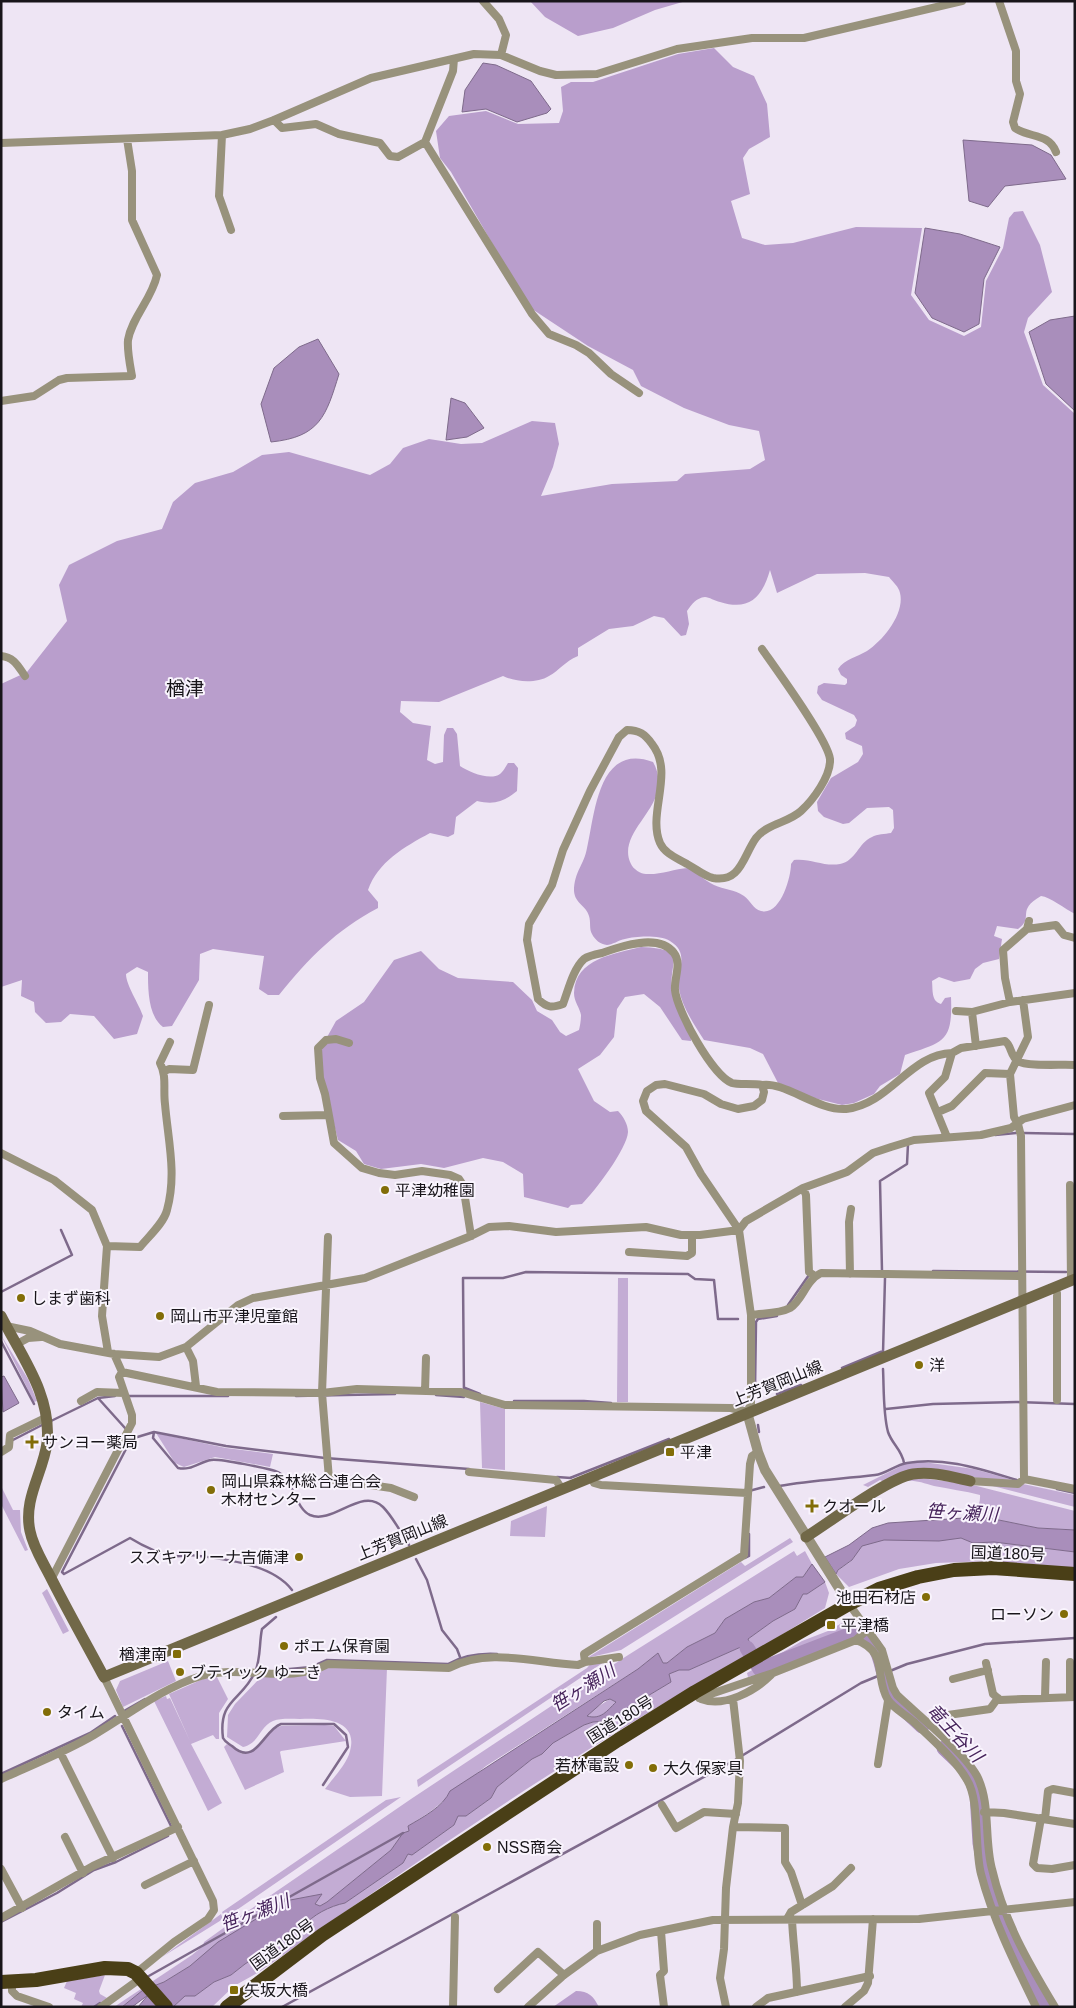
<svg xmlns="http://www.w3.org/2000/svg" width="1076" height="2008" viewBox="0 0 1076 2008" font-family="Helvetica,'Noto Sans JP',sans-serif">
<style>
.green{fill:#c3acd4}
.forest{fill:#b99ecc}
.water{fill:#a98ebb;stroke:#7e6a8b;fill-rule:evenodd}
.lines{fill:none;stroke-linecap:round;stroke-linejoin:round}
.stream{stroke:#7e6a8b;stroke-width:2.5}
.river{stroke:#a98ebb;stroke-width:15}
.minor{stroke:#98927c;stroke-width:8}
.tertiary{stroke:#98927c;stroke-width:10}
.secondary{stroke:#716848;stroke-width:11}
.trunk{stroke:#4a3f17;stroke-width:14}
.poi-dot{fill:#826d08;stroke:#f9f4fd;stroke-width:2}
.labels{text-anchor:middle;stroke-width:4;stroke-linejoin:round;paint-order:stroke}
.poi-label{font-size:16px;fill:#18151a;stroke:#f9f4fd;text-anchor:start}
.street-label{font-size:16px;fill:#18151a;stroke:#f9f4fd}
.water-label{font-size:18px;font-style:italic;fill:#47245c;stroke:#f9f4fd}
.quarter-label{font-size:19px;fill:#18151a;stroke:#f9f4fd}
</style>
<rect width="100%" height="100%" fill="#eee5f4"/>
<!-- green -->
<path class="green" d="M618,1278H628V1402H617Z
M1,1335L28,1379L37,1401L34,1402Z
M480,1402L505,1409V1470L482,1468Z
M156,1433L226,1448L273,1454L270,1467L215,1457L184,1467L175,1463Z
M923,1462L974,1469L1013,1480L1006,1481L941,1474L882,1481L880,1480L868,1487L863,1485L905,1464Z
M912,1477L969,1484L1075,1511V1530L1038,1528L989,1518H964C973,1513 981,1507 980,1495C965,1491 949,1489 934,1486C923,1483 916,1480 904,1481Z
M981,1483L1023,1484L1075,1495V1507Z
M1,1486L13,1510H20L21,1532L28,1550L25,1551L1,1504Z
M547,1506L545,1537L510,1536L511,1521Z
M950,1537L961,1538L973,1543L994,1542L1075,1552V1568L992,1561L936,1563L899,1569L849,1587L836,1574C839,1567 848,1565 853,1559C856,1555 858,1550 862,1546C883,1531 926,1545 950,1537Z
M790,1538L793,1542L621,1650L587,1658L741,1562L745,1566Z
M794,1551L797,1556L805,1551L812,1564L803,1577H796L769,1598L754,1602L725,1619L715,1633L687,1647L667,1663H663L658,1653L638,1669L486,1766L430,1812L408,1826L409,1831L403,1833L391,1850L327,1902L320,1906L315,1904L322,1894L280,1904L278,1909L271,1910L190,1966L164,1982L143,1990L122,2007H114L192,1955L203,1946L204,1942L229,1924L411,1799L625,1657Z
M825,1582L829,1593L825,1608L754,1652L748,1639L773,1621L795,1609L803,1594H807Z
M47,1589L69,1631L63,1634L42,1593Z
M847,1620H851L862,1631L858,1637L772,1672L748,1677L747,1673L802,1641L828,1631Z
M743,1646L748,1655C578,1749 419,1860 259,1972L234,1986L212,2007H173L185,1996H195L214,1982L231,1975L245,1964L303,1927C312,1915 330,1906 345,1903L403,1863L409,1853L412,1855L454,1825L458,1816H466L491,1798L497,1787L532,1759L542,1754L553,1743L584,1725L593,1722L607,1721L671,1682L669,1674L679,1670H689Z
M610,1658L418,1787L417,1780L587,1668L592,1662Z
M168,1661L176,1681L123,1707L116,1690L120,1681Z
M327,1665L387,1668L382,1796L350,1797L325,1789C333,1778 347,1764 350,1751C359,1718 320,1718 300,1719C291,1719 281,1718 273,1721C259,1727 259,1744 243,1747L227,1737L228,1715L235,1704L262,1676Z
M210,1676L217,1677L228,1699L219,1713V1739H216L213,1735L191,1744L222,1803L208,1811L154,1701L166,1696L167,1699L170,1698L190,1741L169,1694Z
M610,1699L616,1702C607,1711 601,1720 587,1716L586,1714Z
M325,1725L334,1726L346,1741L281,1751L280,1752L284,1772L245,1790L224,1747L227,1744L242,1754C265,1751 263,1732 281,1726Z
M401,1797L225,1918L222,1912L386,1800Z
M221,1914L223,1919L162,1957Z
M105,1975L99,1991L100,1994L107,1998L94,2007H81L83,2003L74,1999L76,1993L64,1988L67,1981Z"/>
<!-- forest -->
<path class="forest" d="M530,1H686L655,10L613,28L578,36L545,17Z
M714,48L733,67L754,76L767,104L770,137L749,149L743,158L750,194L731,201L742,238L765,245L793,243L856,227L922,228L911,295L929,320L964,336L981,327L986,281L1003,248L1009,218L1014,212L1023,211L1040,245L1052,292L1028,318L1024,332L1043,385L1075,414V914C1065,909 1050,897 1041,896C1015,911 1035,917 1018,929L997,926L994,936L1002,939L999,959L983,963L975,969L970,979L954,982L939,977L932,981C933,990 931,1001 941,1004L945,998L951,997C953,1043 943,1042 905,1055L900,1074L880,1086L874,1094L854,1103L842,1105L814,1098L778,1083L763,1054L750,1048L704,1040C694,1024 682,1007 679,989C676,970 691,954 670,941C660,935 636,936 625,939C619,940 612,945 607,945C600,944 595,940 592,934C589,929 591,922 589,916C586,905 575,904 574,891C574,872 584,865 587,848C595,814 598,742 653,762C658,770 660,782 657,792C652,816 618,838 631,864C633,869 641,874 646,874C660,875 674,869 688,868C698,873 705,881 714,885C724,890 734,889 744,896C750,900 753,909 761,911C780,916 791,878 791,864L794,860C810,858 824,867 840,864C856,861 858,843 872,837C877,834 885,834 891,833L894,828L893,810L889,807L867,808L849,823L843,824L824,817L818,811L817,802L831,778L858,762L863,754L862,746L846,739L845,733L855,726L857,720L854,715L822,700L817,693L818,686L824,683L845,685L847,683V679L841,675L838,669C845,659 857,657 867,651C884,640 905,613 900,593C899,587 893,582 889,577L865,573L817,574L777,593L770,570C762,598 749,611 720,602C715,601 709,597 705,597C696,598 692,604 687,611L689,624L686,635L681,636L664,618L654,616L633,626L609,629L578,648V656C564,662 560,670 549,676C536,684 515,682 503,676L439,702L401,701L400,712L413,723L431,726L427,760L435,764L443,762L444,735L447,728H453L457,734L460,766C469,772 490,781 500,774C503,772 506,766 508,763H514L518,768L517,791C504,802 494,805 477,801L456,817L454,834L448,837L430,833C404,847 378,862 368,890L378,902V908C335,931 310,957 279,995H268L259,989L264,956L213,949L200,954L199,980L172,1026L163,1027C148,1016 148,989 148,972L137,967L126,974C126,985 139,1004 143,1016L137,1034L114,1039L94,1016L70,1014L61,1022L46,1023L35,1012L34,1002L21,996L22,980L1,987V684L27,672L67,621L59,585L69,565L117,541L162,529L173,502L195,483L233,472L262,455L289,452L370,475L390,464L403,448L429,439L461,444L482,443L532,421L555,423L559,444L553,467L541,496L612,484L677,481L685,474L750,469L765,460L759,431L729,425L684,408L641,386L633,370L588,346L529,307L451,172L440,158L436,131L449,116L486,111L518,124L559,123L563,111L561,87L571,82H593L678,54Z
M641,947C690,949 668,961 672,991C674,1005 685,1022 691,1034V1041L682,1040L660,1007L644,994L625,997L617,1009L614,1037L600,1055L578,1069L594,1101L610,1112L618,1111C623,1116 628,1124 628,1132C627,1149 595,1191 582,1204L571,1205L568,1208L524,1197L523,1174L503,1162L483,1158L444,1168L421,1164L381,1169L364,1164L356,1151L338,1140L322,1077L321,1048L336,1021L364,1002L394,960L421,951L439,969L458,978L513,982L532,1000L537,1011L552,1020L560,1032L566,1036L579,1030C580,1026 581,1020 581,1015C580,1008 574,1002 574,993C575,958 615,954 641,947Z
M576,1991C589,1991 593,1996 599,2007H553Z"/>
<!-- water -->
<path class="water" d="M483,63L496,65L531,81L551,109L547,113L517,122L486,109L462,112L465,90Z
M963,140L1032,145L1051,155L1066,179L1005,186L988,207L969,201Z
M925,228L960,234L1000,247L984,279L979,324L964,332L932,318L915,293Z
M1075,316V411L1046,384L1029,332L1050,320Z
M318,339L339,374C326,416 320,437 271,442L261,404L274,368L299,347Z
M451,398L465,403L484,428L467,437L446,440Z
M4,1376L19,1403L3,1412L1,1377Z
M964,1518H989L1038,1528L1075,1530V1552L994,1542L973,1543L961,1538L939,1541L884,1540L862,1546L852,1560L838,1570L836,1574L825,1557L849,1545L872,1528L888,1523Z
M812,1564L825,1582L807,1594H803L795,1609L773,1621L748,1639L754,1652L748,1655L743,1646L689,1670H679L669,1674L671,1682L606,1721L593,1722L584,1725L553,1743L542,1754L532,1759L497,1787L491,1798L466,1816H458L454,1825L412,1855L408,1854L403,1863L345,1903C330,1906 312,1915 303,1927L245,1964L231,1975L214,1982L195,1996H185L173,2007H138L148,1995L132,2007H122L143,1990L164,1982L190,1966L218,1942L271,1910L278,1909L280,1904L285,1901L322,1894L315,1904L320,1906L327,1902L391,1850L403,1833L409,1831L408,1826C423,1817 443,1807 450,1791L638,1669L658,1653L663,1663H667L687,1647L715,1633L725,1619L754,1602L769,1598L796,1577H803ZM610,1699L616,1702C607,1711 601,1720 587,1716L604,1701Z"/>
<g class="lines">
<!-- stream -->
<path class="stream" d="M1024,1133L1075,1134
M995,1135L1016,1133
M882,1271L880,1181L907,1164L908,1144
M933,1271L1066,1272
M1,1292L72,1255L61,1230
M788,1305L809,1275
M1,1341L34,1404
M883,1353L885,1278
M842,1368L883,1351
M883,1369C884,1389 883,1413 888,1432C892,1444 902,1450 904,1463
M465,1388L480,1394
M755,1391L756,1322L758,1319L777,1316
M777,1394L801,1385
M436,1395L464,1397L463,1278H503L526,1272L688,1274L695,1279L714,1280L718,1319H738
M128,1396H228
M296,1396L395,1394
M98,1398L115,1396
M514,1401H584L611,1403
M734,1405H743
M886,1409L933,1404L1017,1402L1075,1404
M49,1422L98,1398L134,1438
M758,1425L759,1432
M154,1432L153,1438L178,1468C191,1471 199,1462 211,1460C217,1458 272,1469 278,1472C294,1481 295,1508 310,1515C333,1525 362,1486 383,1507C393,1517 401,1533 409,1545
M11,1441L44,1424
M557,1477L571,1478
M570,1478L669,1439
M779,1486C811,1480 843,1479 875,1475C886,1474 895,1465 907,1463C945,1456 983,1470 1020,1481
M1057,1489L1075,1493
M749,1491L764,1487
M745,1558L749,1556V1534
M416,1559L427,1580L442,1630L457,1649L460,1657
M292,1590C273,1565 230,1560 200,1556C191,1554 182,1557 173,1556C157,1553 143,1546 130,1538L64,1574L62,1572L126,1449L134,1438L154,1432L226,1446L325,1458L469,1469
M276,1617L262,1629C259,1643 261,1659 255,1672C242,1701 218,1699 223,1738C225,1742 228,1743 232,1746C256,1768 263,1730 281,1724H334L346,1735L348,1747L323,1785
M318,1664L327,1660L448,1664C464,1655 479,1653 497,1654
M279,1670L311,1667
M124,1711L145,1699
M122,1726L172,1828
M1,1774L90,1733L115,1716
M1,1922L57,1893L94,1870L116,1862L168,1836
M147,1977L403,1833
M94,2007L100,2003
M282,2007L735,1760L861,1683L907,1664L985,1644L1075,1638"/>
<!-- river -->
<path class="river" d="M747,1648L760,1669L849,1635C884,1632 879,1670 890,1692C897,1705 912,1716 922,1726
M944,1748L963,1766L972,1780L977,1794L980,1843L986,1873L1002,1923L1043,2007"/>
<!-- minor -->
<path class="minor" d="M483,1L499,19L506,35L501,55
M999,1L1016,51V81L1020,94L1013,122L1015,128C1029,138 1049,133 1056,152
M454,59L453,71L425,142L532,314L549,334L576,345L589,353L611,374L639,393
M274,120L282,128L316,124L339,134L380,143L390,156L398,157L425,142
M222,135L219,196L231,230
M1,143L222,135L250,129L274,120L371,78L474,54L501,55L540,71L556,75L597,74L677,49L752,38H804L962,1
M1,401L34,396L59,380L67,378L132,376C130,365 127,351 128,340C132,317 152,299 157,275L132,220V171L127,139
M1,656C14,657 18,666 25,676
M1027,929L1056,925L1064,935L1075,938
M1010,1002L1005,978L1003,950L1027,929L1029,921
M956,1011L972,1012L1010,1002L1075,993
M972,1012L976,1046
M349,1043L336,1039L326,1040L318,1048L320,1078L325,1094L334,1143L362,1168L379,1173L395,1175L422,1171L450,1175L459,1179L463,1185L471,1236
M165,1071L169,1069L193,1070L209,1005
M762,1085C784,1081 818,1111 846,1109C890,1104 910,1054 952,1053
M938,1112L952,1106L985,1073L1010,1074
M283,1116L328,1115
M947,1137L929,1093L945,1077L952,1053L961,1048L1005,1041C1012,1046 1010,1056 1018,1061C1027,1067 1062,1064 1075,1065
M1,1153L54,1180L92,1210L107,1246L102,1316L108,1352
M1070,1185L1071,1281
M803,1188L806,1195L809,1272L815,1276
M328,1237L322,1393L329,1479L391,1488L414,1497
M107,1246L140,1247C148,1237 164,1223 167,1210C177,1174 168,1140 165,1104C163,1089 167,1076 160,1063L170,1042
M629,1252L687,1256L692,1253V1235
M850,1274L849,1222L851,1209
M1054,1288L1057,1293V1400
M751,1315C763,1313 779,1314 790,1308C803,1300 805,1281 821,1273L1022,1276
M6,1326L30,1331L60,1344L114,1354L159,1357L186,1347L238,1305L253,1298L365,1278L471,1236L489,1227L509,1226L556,1232L646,1227L681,1235H700L739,1230L746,1221L803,1188L847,1172L873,1153L891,1147L914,1140L981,1135L1011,1128L1023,1119L1075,1105
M17,1344L28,1338L41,1337
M186,1347L193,1361L196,1386
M122,1372L217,1392L322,1393L357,1389L461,1392L505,1405L731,1408L747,1412L751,1404V1315L739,1230L701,1174L686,1147L646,1111L643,1101L647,1091L656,1085L665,1084L704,1094L721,1104L738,1109L754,1106L762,1100L764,1092L762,1085C753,1083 738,1085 732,1083C712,1075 677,1011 675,990C674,978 682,963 674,953C659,933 621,946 602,953C597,954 588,956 584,959C573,969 568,991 563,1004C552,1008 547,1008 538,999L527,940L529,924L552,885L563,850L590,791L619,737L627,730C639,730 645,734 652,744C675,773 647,813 660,843C665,854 677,858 687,864C695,868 704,876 713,878C741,883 743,856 756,838C768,823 788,823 801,811C813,800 831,776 830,759C828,740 776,669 762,649
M425,1391L426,1358
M81,1401L97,1392L124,1393
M1,1452L9,1447L10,1435L47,1417
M469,1472L556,1480L562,1489
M592,1477L594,1483L601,1485L747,1493
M1024,1479L1075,1489
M970,1481L1018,1484L1024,1479L1021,1136L1018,1124L1014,1117L1010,1074L1028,1037L1023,1000
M51,1577L53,1576L132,1423V1415L119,1377L122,1372L114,1354
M849,1604L882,1650L893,1688L897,1695C918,1715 964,1752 977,1776C991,1803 984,1840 992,1869C1004,1921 1028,1962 1055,2007
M856,1640C889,1652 874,1678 888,1700C893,1708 906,1715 914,1722C932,1739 955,1759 967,1780C980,1801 974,1847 981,1874C993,1920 1015,1964 1036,2007
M585,1662L584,1654L744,1555L750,1464L752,1456L758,1452
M986,1663L993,1694L1000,1700L1075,1697
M104,1677L213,1901L214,1910L208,1919L174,1942L136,1973
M953,1679L988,1670
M695,1692L699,1698L773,1673L856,1640L867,1630
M1045,1697L1046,1662
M1070,1697V1662
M701,1699C724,1708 755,1691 771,1675
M948,1715L990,1709L998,1698
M60,1752L113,1858
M878,1764L888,1701
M1,1779C32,1765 65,1752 94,1735C128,1715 162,1688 201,1676C242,1664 289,1685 328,1664L449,1668C489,1647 535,1663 578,1665L585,1662L619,1657
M662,1805L676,1828L704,1812L736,1814
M984,1812L1004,1813L1075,1824
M1041,1818L1033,1864L1037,1868L1052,1869L1075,1865
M1045,1819L1048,1791L1053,1789L1075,1793
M733,1827L785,1828V1862L791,1872L802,1905
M65,1837L83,1873
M1,1869L22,1908
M145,1885L194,1861
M1,1918L93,1866L178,1827
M787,1919L791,1912L833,1886L851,1868
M792,1919C793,1944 797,1967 797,1992
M661,1931L664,1971L660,1975L664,2007
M597,1951V1924
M12,1981V1991L17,1996L49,2007
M498,1989L538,1952L564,1975
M101,2007L141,1978
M453,2007L455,1917
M528,2007L564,1975L597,1951L640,1935L713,1920L919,1919L1075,1902
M726,2007L720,1978L724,1949L726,1888L733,1827L738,1803L740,1761L733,1699
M756,2007L768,1998L870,1976
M845,2007L864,1991L868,1983L873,1919"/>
<!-- tertiary -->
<path class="tertiary" d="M747,1412L758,1452L765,1470L849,1604"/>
<!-- secondary -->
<path class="secondary" d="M1,1316C21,1356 52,1395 47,1443C43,1473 23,1499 30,1531C33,1547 43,1562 50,1576C67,1610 86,1643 104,1677L1075,1279
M806,1537C830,1522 888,1478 913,1474C932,1471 952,1477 970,1481"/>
<!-- trunk -->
<path class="trunk" d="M1,1982L36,1980L105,1968L128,1969L136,1973L166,2007
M227,2007L322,1935L618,1740L695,1692L849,1604L879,1589L918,1577L954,1570L993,1568L1075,1574"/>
</g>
<!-- markers -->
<g class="poi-dot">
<circle cx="385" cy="1190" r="5"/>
<circle cx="21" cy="1298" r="5"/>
<circle cx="160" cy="1316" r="5"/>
<circle cx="919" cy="1365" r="5"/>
<path d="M29.5 1434.5h5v5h5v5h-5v5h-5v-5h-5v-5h5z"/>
<rect x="665" y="1447" width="10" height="10" rx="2.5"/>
<circle cx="211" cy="1490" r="5"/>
<path d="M809.5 1498.5h5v5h5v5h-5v5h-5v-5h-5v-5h5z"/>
<circle cx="299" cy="1557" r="5"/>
<circle cx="926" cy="1597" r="5"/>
<circle cx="1064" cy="1614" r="5"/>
<rect x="826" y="1620" width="10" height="10" rx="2.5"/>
<circle cx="284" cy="1646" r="5"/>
<rect x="172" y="1649" width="10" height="10" rx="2.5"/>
<circle cx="180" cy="1672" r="5"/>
<circle cx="47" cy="1712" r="5"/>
<circle cx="629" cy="1765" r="5"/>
<circle cx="653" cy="1768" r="5"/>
<circle cx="487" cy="1847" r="5"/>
<rect x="229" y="1985" width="10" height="10" rx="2.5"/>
</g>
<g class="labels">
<!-- poi labels -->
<g class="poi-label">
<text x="395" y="1196">平津幼稚園</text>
<text x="31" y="1304">しまず歯科</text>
<text x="170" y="1322">岡山市平津児童館</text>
<text x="929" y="1371">洋</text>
<text x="42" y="1448">サンヨー薬局</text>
<text x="680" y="1458">平津</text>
<text x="221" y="1487">岡山県森林総合連合会<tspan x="221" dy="18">木材センター</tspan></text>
<text x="822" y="1512">クオール</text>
<text x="289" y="1563" text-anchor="end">スズキアリーナ吉備津</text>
<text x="916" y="1603" text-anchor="end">池田石材店</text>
<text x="1054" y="1620" text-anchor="end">ローソン</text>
<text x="841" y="1631">平津橋</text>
<text x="294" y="1652">ポエム保育園</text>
<text x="167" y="1660" text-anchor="end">楢津南</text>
<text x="190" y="1678">ブティック ゆーき</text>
<text x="57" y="1718">タイム</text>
<text x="619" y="1771" text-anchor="end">若林電設</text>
<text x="663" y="1774">大久保家具</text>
<text x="497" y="1853">NSS商会</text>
<text x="244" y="1996">矢坂大橋</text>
</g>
<!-- street labels -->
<g class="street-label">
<text transform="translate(777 1383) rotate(-22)" y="6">上芳賀岡山線</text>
<text transform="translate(402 1537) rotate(-22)" y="6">上芳賀岡山線</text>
<text transform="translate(1008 1553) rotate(2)" y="6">国道180号</text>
<text transform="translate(620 1719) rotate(-32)" y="6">国道180号</text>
<text transform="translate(282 1944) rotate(-36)" y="6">国道180号</text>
</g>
<!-- water labels -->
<g class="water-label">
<text transform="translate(962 1513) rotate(3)" y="6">笹ヶ瀬川</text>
<text transform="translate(583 1688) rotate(-32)" y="6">笹ヶ瀬川</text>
<text transform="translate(955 1733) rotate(47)" y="6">竜王谷川</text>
<text transform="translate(255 1913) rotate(-21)" y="6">笹ヶ瀬川</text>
</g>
<!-- quarter labels -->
<g class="quarter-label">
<text x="185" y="695">楢津</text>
</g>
</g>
<!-- border -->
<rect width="1076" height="2008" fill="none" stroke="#18151a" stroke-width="5"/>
</svg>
